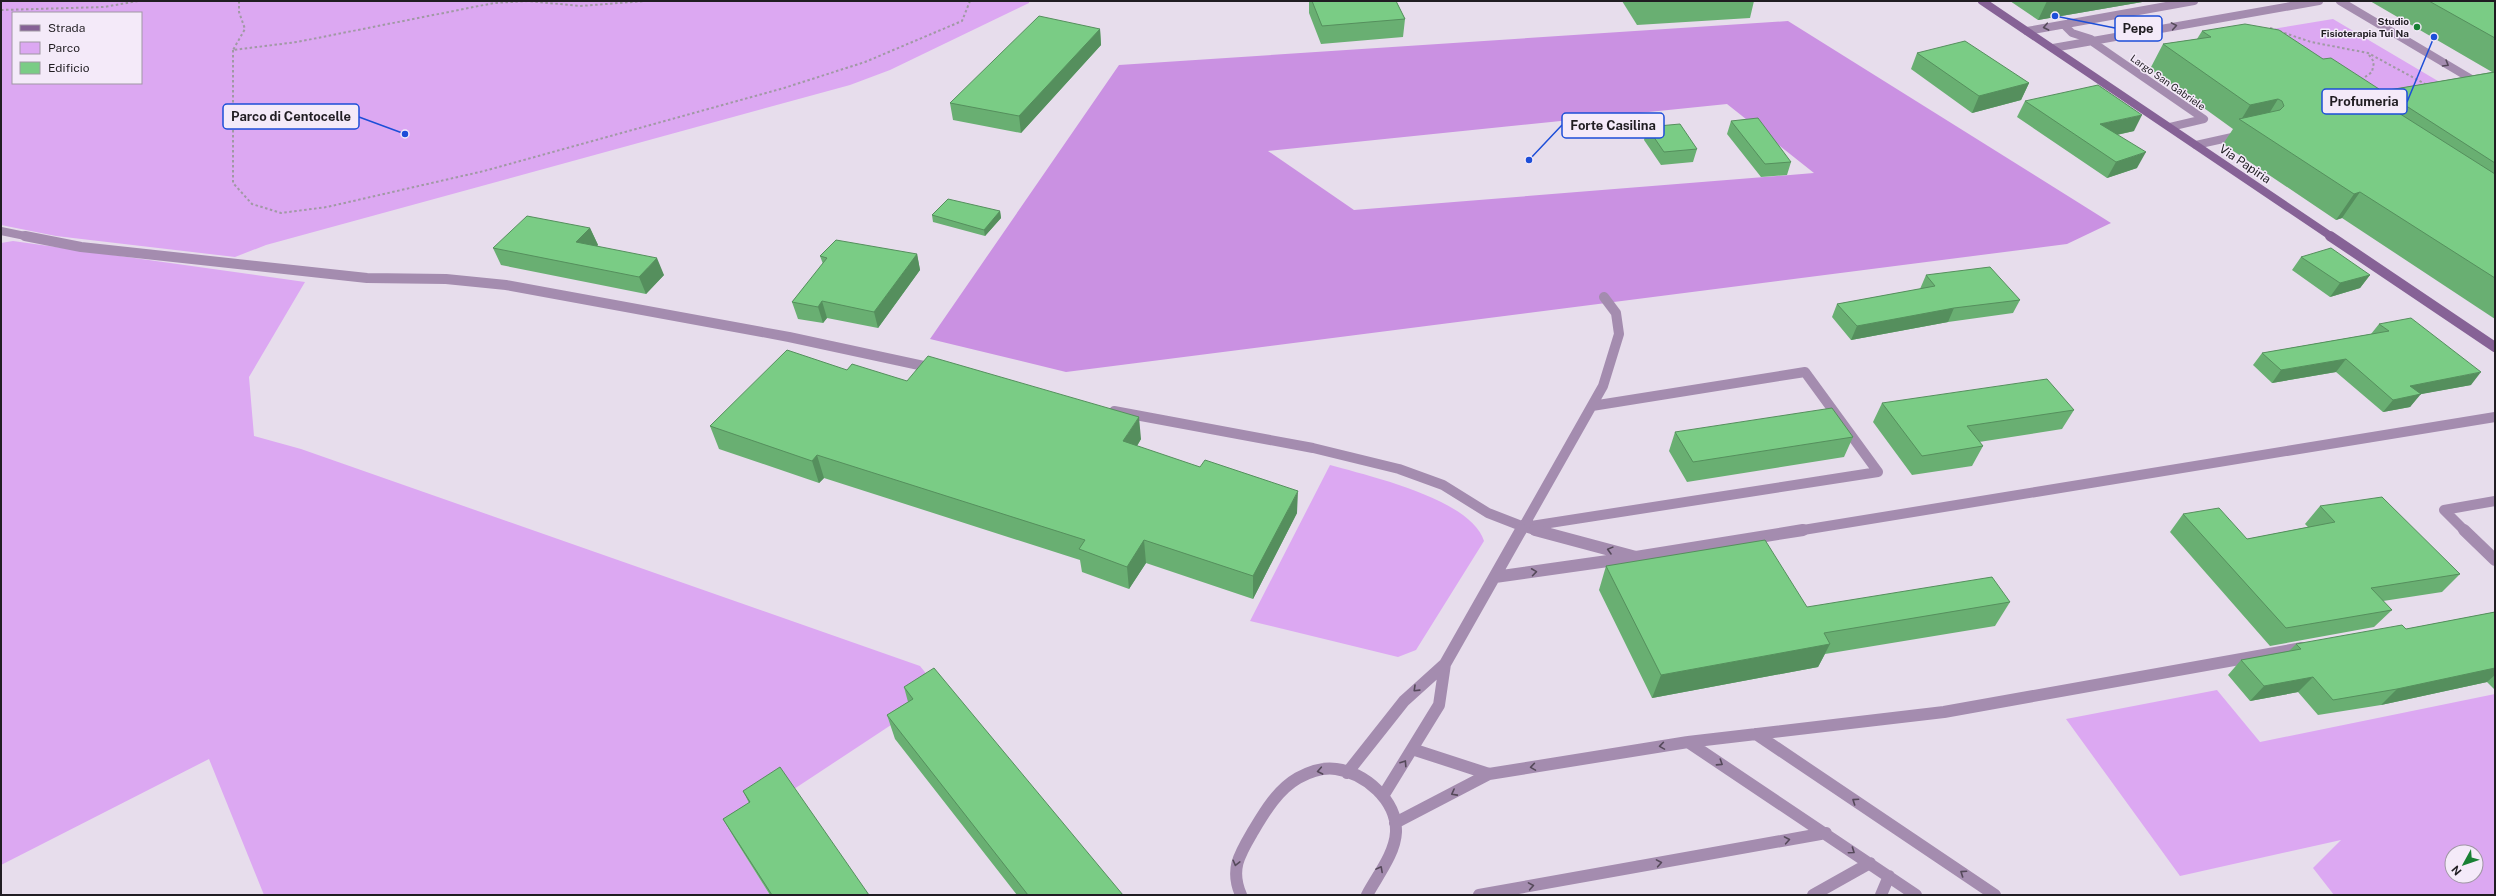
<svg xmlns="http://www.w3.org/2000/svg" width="2496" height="896" viewBox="0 0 2496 896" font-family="'Public Sans',sans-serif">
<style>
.green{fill:#dca8f2;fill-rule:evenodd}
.forest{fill:#ca91e2;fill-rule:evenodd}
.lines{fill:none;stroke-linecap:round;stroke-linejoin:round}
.path{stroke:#a099a4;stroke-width:2;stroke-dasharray:2.5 2.5;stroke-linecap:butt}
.lane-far2{stroke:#a48caf;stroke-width:8}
.lane-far1{stroke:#a48caf;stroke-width:10}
.lane{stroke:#a48caf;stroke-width:12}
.street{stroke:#a48caf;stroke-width:8}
.secondary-far1{stroke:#866296;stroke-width:8}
.secondary{stroke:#866296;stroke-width:10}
.wall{fill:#69af72}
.shaded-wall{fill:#558f5d}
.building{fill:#7acc85;stroke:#558f5d}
.oneway{stroke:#55495a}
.poi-dot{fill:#188034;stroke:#f4eaf9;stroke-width:1.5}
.labels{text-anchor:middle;stroke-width:3;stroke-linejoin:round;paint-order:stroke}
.far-poi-label{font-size:10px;font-weight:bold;fill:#201d22;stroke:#f4eaf9;text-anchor:end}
.far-street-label{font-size:10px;fill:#201d22;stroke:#f4eaf9}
.street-label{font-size:12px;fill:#201d22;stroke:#f4eaf9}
.leader{fill:none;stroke:#1d4ed8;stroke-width:1.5}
.callout-dot{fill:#1d4ed8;stroke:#f4eaf9;stroke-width:1.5}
.callout{fill:#f4eaf9;stroke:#1d4ed8;stroke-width:1.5}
.callout-label{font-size:13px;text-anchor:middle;font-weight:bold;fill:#201d22}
</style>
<rect width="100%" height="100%" fill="#e7ddec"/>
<!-- green -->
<path class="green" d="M1,1H1029V3L890,70L850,85L266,245L235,257L56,236L1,225ZM13,13H141V83H13Z
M2333,19L2465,97L2363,116L2266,30Z
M13,241L305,282L249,377L254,436L301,449L920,666L941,692L791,791L736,841L770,895H264L209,759L1,865V243Z
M1330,465C1369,476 1471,499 1484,541L1416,650L1398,657L1250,621Z
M2217,690L2260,742L2495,694V895H2334L2313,868L2341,840L2180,876L2066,719ZM2452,852H2476V876H2452Z"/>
<!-- forest -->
<path class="forest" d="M1788,21L2111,223L2067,244L1066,372L930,339L1119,65ZM1727,104L1814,173L1354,210L1268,151Z"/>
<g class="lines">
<!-- path -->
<path class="path" d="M239,1V12L245,29L233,50L297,42L494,3L528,1L580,6L645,1
M1,10L104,7L138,1
M2270,28L2311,42L2368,53L2427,85
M233,50V183L252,204L281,213L327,207L484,171L784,88L865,62L962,21L970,1
M2361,80L2372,72L2374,62L2369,55"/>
<!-- lane-far2 -->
<path class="lane-far2" d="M2196,145L2241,135
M1,231L30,237"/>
<!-- lane-far1 -->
<path class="lane-far1" d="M25,236L81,247L367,278L446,279L506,285L789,337L933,368
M1114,411L1313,448L1399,469L1443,485L1488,513L1524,527L1878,472L1805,372L1592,406
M1528,528L1538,531
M1521,531L1603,386L1619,334L1616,313L1604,297
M1797,531L2495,417
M2465,531L2444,510L2495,501"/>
<!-- lane -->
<path class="lane" d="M2464,530L2495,560
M1636,557L1803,530
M1495,577L1636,557L1535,530
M1756,734L1995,895
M1688,742L1916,895
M1412,749L1489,774
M1347,773L1404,701L1445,664L1521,530
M1383,796L1439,705L1445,664
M1395,823L1489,774L1688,742L1944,712L2302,648
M1241,895C1230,870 1239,855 1252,833C1264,813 1277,790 1298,778C1309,772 1323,767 1336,769C1365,773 1397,800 1396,832C1395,854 1377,876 1367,895
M1479,895L1826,833
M1813,895L1870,863
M1881,895L1889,876"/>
<!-- street -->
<path class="street" d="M2340,1L2495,93
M2069,23L2066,27L2072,33L2091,39
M2027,31L2194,1
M2091,41L2204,119L2170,127
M2053,48L2319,1"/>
<!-- secondary-far1 -->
<path class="secondary-far1" d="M1982,1L2332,237"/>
<!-- secondary -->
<path class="secondary" d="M2330,236L2495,347"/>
</g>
<!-- wall -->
<path class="wall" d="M1309,1H1396L1405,19L1403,37L1321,44L1309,13Z
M1622,1H1754L1750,18L1637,25Z
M2010,1H2148L2038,20Z
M2370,1H2495V319L2342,218L2336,220L2223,144L2233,129L2150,69L2163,44L2197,39L2202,31L2374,95L2375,98L2377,99L2383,91L2492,72Z
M1100,29L1101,45L1021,133L953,120L950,103Z
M1917,53L2029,83L2021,100L1972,113L1911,69Z
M2025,101L2134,131L2117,135L2137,168L2107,178L2017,117Z
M1731,121L1791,162L1787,175L1761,177L1727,134Z
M1647,127L1697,149L1693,162L1661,165L1644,140Z
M1000,211L1001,218L985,236L933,222L932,215Z
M590,228L598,245L597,246L664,275L646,294L501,265L493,248Z
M917,254L920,270L878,328L827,318L823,323L798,319L792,302L823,264L820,256Z
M2301,257L2370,275L2360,288L2330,297L2292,270Z
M1926,275L2020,300L2013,313L1948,322L1851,340L1832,317L1837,304L1920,289Z
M2379,324L2471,385L2420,394L2410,407L2383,412L2336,372L2272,383L2253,365L2262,353L2371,334Z
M907,381L1141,439L1137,446L1297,513L1253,599L1146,563L1129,589L1082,572L1080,560L824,478L819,483L719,449L710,426Z
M1882,403L2074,410L2062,429L1979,442L1983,446L1972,466L1912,475L1873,422Z
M1675,432L1853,437L1844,457L1687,482L1669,451Z
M2320,506L2460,574L2442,592L2383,601L2392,610L2374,627L2270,646L2170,532L2183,514L2247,539L2308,527L2305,524Z
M1606,566L1807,607L2010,602L1995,626L1825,654L1818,667L1652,698L1599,590Z
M2495,612V690L2487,682L2381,705L2318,715L2298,692L2250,701L2228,675L2241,660L2289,651L2296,644L2406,629Z
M904,687L1123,895H1017L895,739L887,715L908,702Z
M743,791L869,895H770L736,841L723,819L749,803Z"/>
<!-- shaded-wall -->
<path class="shaded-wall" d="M2047,1H2148L2038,20Z
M1100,29L1101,45L1021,133L1019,116Z
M2029,83L2021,100L1972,113L1979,96Z
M2379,89L2362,114L2373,91Z
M2278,99L2262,125L2241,120L2250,105Z
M2142,115L2134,131L2092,140L2100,124Z
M2146,152L2137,168L2107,178L2116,162Z
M2360,192L2342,218L2336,220L2354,194Z
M1000,211L1001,218L985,236L984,230Z
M590,228L598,245L584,259L576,242Z
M917,254L920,270L878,328L874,312Z
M657,258L664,275L646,294L639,277Z
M2370,275L2360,288L2330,297L2340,283Z
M822,301L827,318L823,323L818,307Z
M1954,308L1948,322L1851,340L1857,326Z
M2346,359L2336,372L2272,383L2281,370Z
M2481,372L2471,385L2400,398L2410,386Z
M2421,394L2410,407L2383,412L2393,400Z
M1139,417L1141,439L1126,464L1123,441Z
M817,455L824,478L819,483L812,461Z
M1298,491L1297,513L1253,599V576Z
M1144,540L1146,563L1129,589L1127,567Z
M1830,644L1818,667L1652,698L1661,675Z
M2495,668V675L2487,682L2381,705L2397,689Z
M2313,677L2298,692L2250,701L2264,686Z"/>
<!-- building -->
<path class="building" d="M1312,1H1396L1405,19L1322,26Z
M2429,1H2495V38Z
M1039,16L1100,29L1019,116L950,103Z
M2245,24L2279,30L2323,59L2331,58L2379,89L2373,91L2375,98L2495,174V278L2360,192L2354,194L2239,119L2280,110L2284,106L2282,101L2278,99L2250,105L2163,44L2211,37L2202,31Z
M1965,41L2029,83L1979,96L1917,53Z
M2495,72V163L2383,91Z
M2098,85L2142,115L2100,124L2146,152L2116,162L2025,101Z
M1758,118L1791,162L1765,164L1731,121Z
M1680,124L1697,149L1664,152L1647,127Z
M948,199L1000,211L984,230L932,215Z
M527,216L590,228L576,242L657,258L639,277L493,248Z
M836,240L917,254L874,312L822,301L818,307L792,302L827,258L820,256Z
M2331,248L2370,275L2340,283L2301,257Z
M1990,267L2020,300L1954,308L1857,326L1837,304L1935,286L1926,275Z
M2411,318L2481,372L2410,386L2421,394L2393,400L2346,359L2281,370L2262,353L2389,331L2379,324Z
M787,350L847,370L852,364L907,381L928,356L1139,417L1123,441L1200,467L1205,460L1298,491L1253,576L1144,540L1127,567L1079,549L1085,540L817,455L812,461L710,426Z
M2047,379L2074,410L1967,426L1983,446L1922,456L1882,403Z
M1832,408L1853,437L1693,462L1675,432Z
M2382,497L2460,574L2371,588L2392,610L2286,628L2183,514L2219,508L2247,539L2335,522L2320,506Z
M1765,540L1807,607L1992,577L2010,602L1824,633L1830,644L1661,675L1606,566Z
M2495,612V668L2397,689L2333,700L2313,677L2264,686L2241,660L2301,649L2296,644L2402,625L2406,629Z
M934,668L1123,895H1028L887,715L913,699L904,687Z
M780,767L869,895H772L723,819L750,802L743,791Z"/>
<!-- one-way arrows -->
<defs><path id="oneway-chevron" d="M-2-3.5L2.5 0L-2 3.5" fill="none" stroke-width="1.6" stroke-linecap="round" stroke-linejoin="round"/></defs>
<g class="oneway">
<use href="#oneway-chevron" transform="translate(2174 26) rotate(-10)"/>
<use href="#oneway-chevron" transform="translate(2046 27) rotate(169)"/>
<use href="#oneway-chevron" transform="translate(2446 64) rotate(31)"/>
<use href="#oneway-chevron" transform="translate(1610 550) rotate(-165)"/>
<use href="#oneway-chevron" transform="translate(1534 572) rotate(-8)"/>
<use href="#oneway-chevron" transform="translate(1416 689) rotate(136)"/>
<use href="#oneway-chevron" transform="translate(1662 746) rotate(171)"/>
<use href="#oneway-chevron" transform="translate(1404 763) rotate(-57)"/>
<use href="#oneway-chevron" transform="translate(1720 763) rotate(33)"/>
<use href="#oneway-chevron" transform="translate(1533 767) rotate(171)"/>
<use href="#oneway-chevron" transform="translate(1320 771) rotate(169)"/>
<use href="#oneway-chevron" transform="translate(1454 793) rotate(152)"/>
<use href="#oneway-chevron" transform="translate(1855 801) rotate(-146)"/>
<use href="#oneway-chevron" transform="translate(1787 840) rotate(-10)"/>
<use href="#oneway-chevron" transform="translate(1852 851) rotate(35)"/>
<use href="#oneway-chevron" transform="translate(1236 863) rotate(104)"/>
<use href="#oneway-chevron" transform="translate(1659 863) rotate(-10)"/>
<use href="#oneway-chevron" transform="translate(1380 869) rotate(-62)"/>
<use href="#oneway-chevron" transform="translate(1963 873) rotate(-146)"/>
<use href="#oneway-chevron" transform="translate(1531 886) rotate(-10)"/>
</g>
<!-- markers -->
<circle class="poi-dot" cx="2417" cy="27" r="4"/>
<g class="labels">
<!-- far-poi labels -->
<g class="far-poi-label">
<text x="2409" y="25">Studio<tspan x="2409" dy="12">Fisioterapia Tui Na</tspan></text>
</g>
<!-- far-street labels -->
<g class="far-street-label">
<text transform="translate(2168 82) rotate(35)" y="4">Largo San Gabriele</text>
</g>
<!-- street labels -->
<g class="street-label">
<text transform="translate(2245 164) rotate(34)" y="4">Via Papiria</text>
</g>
</g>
<!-- callouts -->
<path class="leader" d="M2055 16L2115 28M2434 37L2407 102M405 134L359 117M1529 160L1562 125"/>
<g class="callout-dot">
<circle cx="2055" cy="16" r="4"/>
<circle cx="2434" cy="37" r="4"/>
<circle cx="405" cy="134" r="4"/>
<circle cx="1529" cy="160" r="4"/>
</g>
<g class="callout">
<rect x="2115" y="16" width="47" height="25" rx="4"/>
<rect x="2322" y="89" width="85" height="25" rx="4"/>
<rect x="223" y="104" width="136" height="25" rx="4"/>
<rect x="1562" y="113" width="102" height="25" rx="4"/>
</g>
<g class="callout-label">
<text x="2138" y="33">Pepe</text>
<text x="2364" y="106">Profumeria</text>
<text x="291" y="121">Parco di Centocelle</text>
<text x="1613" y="130">Forte Casilina</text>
</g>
<!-- border -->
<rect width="2496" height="896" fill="none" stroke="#201d22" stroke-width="4"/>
<!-- legend -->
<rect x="12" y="12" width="130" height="72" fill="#f4eaf9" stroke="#9f98a3"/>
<rect x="20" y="25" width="20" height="6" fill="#866296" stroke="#9f98a3"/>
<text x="48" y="32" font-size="12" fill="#201d22">Strada</text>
<rect x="20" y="42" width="20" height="12" fill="#dca8f2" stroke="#9f98a3"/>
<text x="48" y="52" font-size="12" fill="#201d22">Parco</text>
<rect x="20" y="62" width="20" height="12" fill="#7acc85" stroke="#9f98a3"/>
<text x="48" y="72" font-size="12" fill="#201d22">Edificio</text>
<!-- north arrow -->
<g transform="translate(2464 864) rotate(230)"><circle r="19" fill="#f4eaf9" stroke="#9f98a3"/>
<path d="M0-3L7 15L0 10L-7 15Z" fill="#188034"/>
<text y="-6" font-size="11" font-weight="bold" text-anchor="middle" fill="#201d22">N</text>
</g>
</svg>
